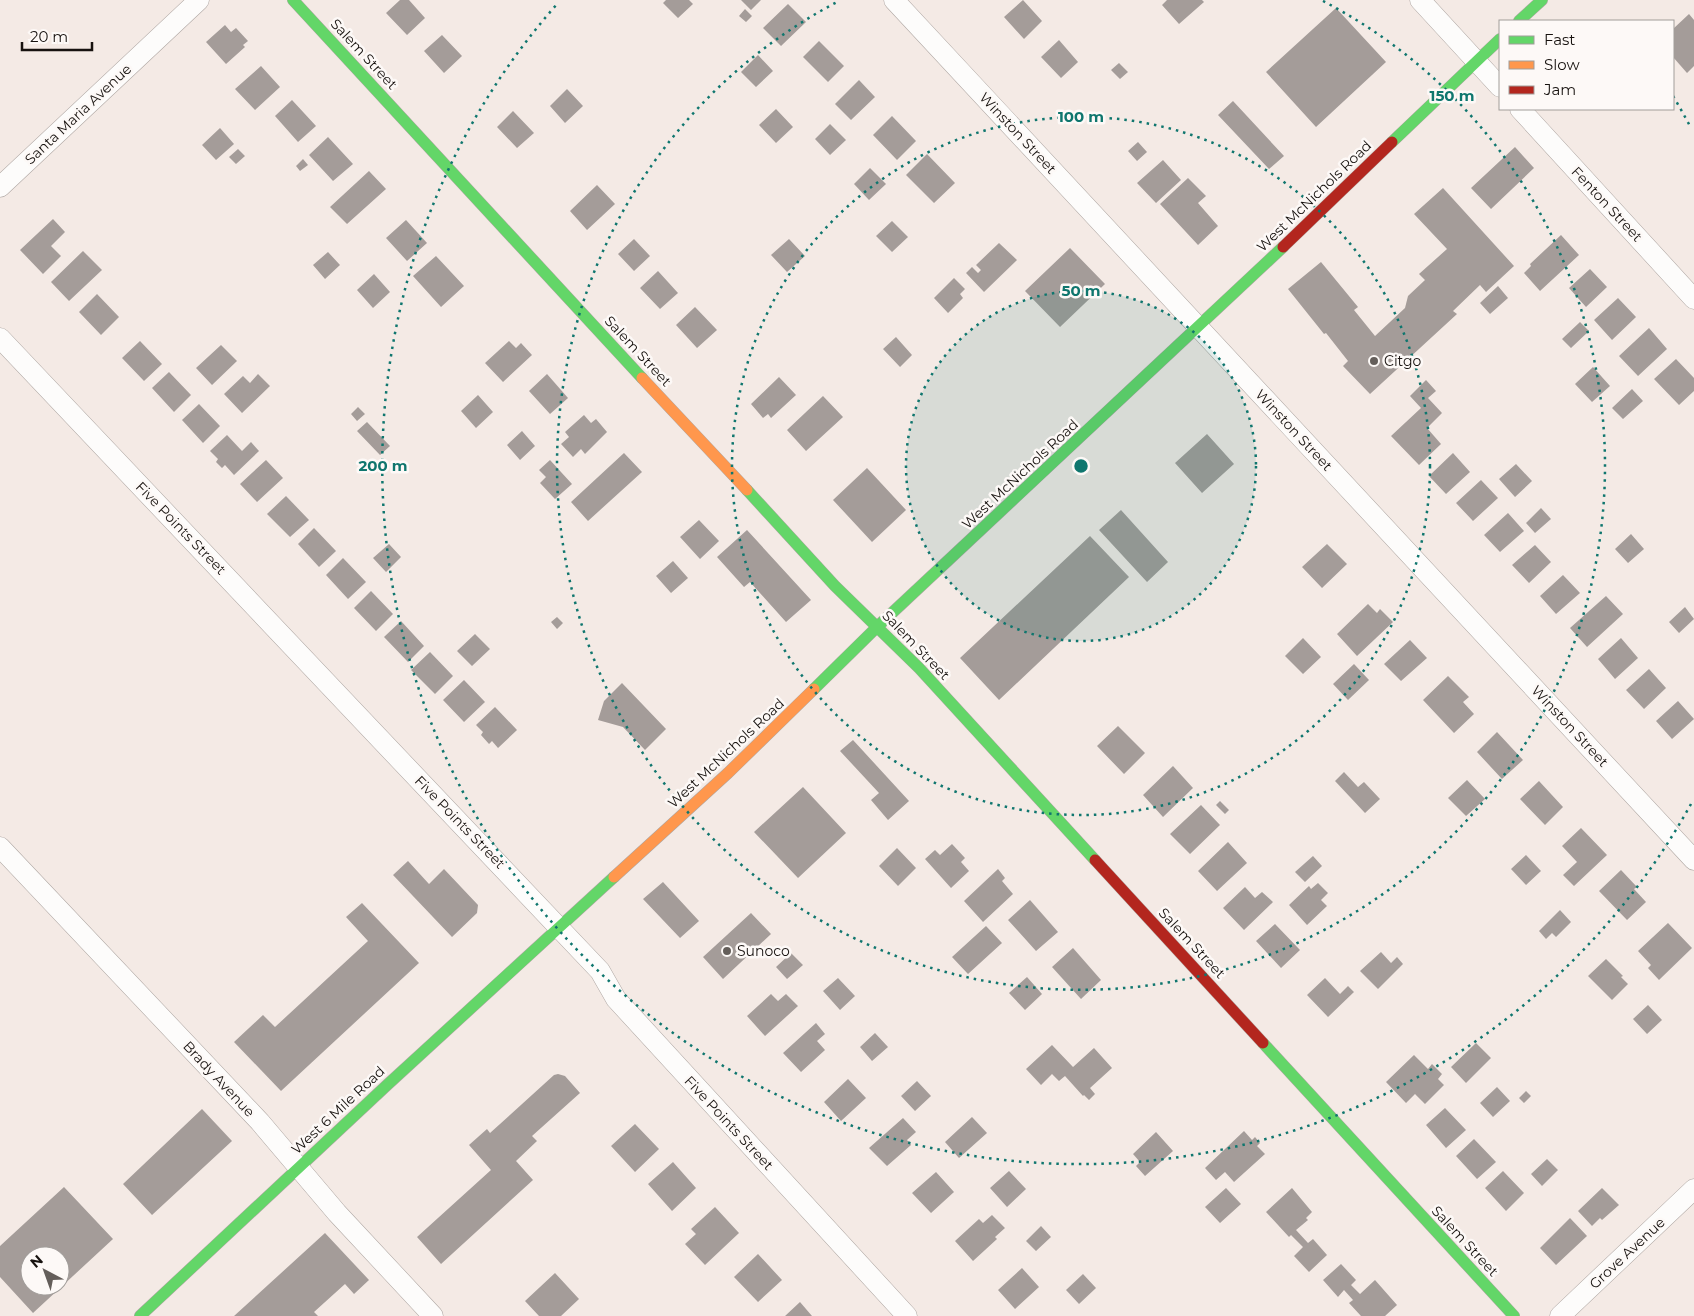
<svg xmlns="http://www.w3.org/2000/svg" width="1694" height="1316" viewBox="0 0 1694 1316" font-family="Montserrat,sans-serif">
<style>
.building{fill:#a49c99;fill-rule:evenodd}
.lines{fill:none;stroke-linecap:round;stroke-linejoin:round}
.street-casing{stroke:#aea6a2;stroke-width:21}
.fast-casing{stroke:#aea6a2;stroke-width:12}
.slow-casing{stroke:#aea6a2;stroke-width:12}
.jam-casing{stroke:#aea6a2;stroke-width:12}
.street{stroke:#fdfcfb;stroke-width:20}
.fast{stroke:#63d668;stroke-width:11}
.slow{stroke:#ff974d;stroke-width:11}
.jam{stroke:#b3261e;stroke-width:11}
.ring{fill:none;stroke:#0f766e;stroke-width:2.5;stroke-dasharray:2.5 5}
.poi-dot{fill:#645e5a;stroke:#fdf9f7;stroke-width:2}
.labels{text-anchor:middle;stroke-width:5;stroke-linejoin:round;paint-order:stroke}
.street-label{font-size:14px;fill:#17120f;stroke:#fdf9f7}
.poi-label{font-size:14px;fill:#17120f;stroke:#fdf9f7;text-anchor:start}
.centre{fill:#0f766e;stroke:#fdf9f7;stroke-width:2.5}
.ring-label{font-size:15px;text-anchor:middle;font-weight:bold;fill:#0f766e;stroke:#fdf9f7;stroke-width:5;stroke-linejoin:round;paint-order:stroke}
</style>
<rect width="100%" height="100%" fill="#f4eae5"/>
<!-- building -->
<path class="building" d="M400,0H409L425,18L407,35L386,13Z
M666,0H689L693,4L678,18L663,3Z
M741,0H761L751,10Z
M1023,0L1042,21L1024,39L1004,17Z
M1167,0H1202L1204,2L1179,24L1162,5Z
M788,4L806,22L781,46L763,28Z
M1336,8L1386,62L1316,127L1266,72Z
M745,9L752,16L746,22L739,16Z
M1689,14L1694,20V66L1687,73L1673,57V29Z
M225,25L231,32L236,28L248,41L243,45L245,47L226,64L206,42Z
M442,35L462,56L444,73L424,51Z
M1059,40L1078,62L1061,78L1041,57Z
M819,41L844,66L828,82L803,57Z
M758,55L773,71L756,87L741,72Z
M1119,63L1128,72L1120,79L1111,70Z
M261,66L280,87L255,110L235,89Z
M859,80L875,97L851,120L835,104Z
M567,89L583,106L565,123L550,106Z
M292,100L316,126L298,142L275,116Z
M1233,101L1284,156L1269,169L1218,115Z
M776,109L793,127L776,143L759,125Z
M513,111L534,133L517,148L497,127Z
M892,116L916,141L897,160L873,135Z
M830,124L846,140L830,155L815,139Z
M220,128L234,144L216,160L202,145Z
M328,137L353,164L333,181L309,155Z
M1138,142L1147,152L1137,161L1128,151Z
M1515,147L1534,168L1491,209L1471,188Z
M238,149L245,156L236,164L229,157Z
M927,154L955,183L934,203L906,175Z
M303,159L308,165L300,171L296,166Z
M1163,160L1181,180L1156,203L1137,183Z
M870,168L886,184L869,200L854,184Z
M369,171L386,189L347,224L330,207Z
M1188,178L1206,196L1198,203L1218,226L1198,245L1160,204Z
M597,185L615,204L587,230L570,211Z
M1443,188L1514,266L1486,292L1480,285L1453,311L1457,314L1370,394L1343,366L1348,361L1326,333L1324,334L1288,289L1321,262L1358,307L1354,310L1375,336L1405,308L1408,296L1425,280L1419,274L1447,249L1414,214Z
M53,219L65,232L51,246L61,256L43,274L20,250Z
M406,220L427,243L407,261L386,238Z
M892,221L908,237L892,252L876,236Z
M1561,235L1579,255L1540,291L1524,273L1531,266L1530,264Z
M634,239L650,256L634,271L618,254Z
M789,239L805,256L787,272L771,255Z
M999,243L1017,260L984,292L966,273L972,267L978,273L981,270L976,265Z
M1070,248L1105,284L1060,327L1025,291Z
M83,251L102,270L69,301L51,282Z
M328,252L340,265L325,279L313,265Z
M436,256L464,286L441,307L413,276Z
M1590,269L1607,287L1586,307L1569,288Z
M658,271L678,293L660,309L640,288Z
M374,274L390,292L373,308L357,290Z
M954,278L965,289L960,294L963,298L948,313L934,298Z
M1498,286L1508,298L1490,314L1480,303Z
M97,294L119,317L101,335L79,312Z
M1618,298L1636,317L1612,340L1594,320Z
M695,307L717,330L697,348L676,325Z
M1580,322L1589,331L1571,348L1562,339Z
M1649,328L1667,349L1638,376L1619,356Z
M896,337L912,355L900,367L883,349Z
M140,341L162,364L144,381L122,358Z
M509,341L516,348L521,343L532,355L503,382L485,363Z
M221,345L237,361L212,385L196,368Z
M1676,359L1694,378V391L1679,405L1654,379Z
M1593,367L1610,386L1592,402L1575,384Z
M169,372L191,395L174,412L152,388Z
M258,374L270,386L242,413L224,394L243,376L250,383Z
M547,374L568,398L550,414L529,391Z
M779,377L796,395L771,418L768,414L763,418L751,404Z
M1426,380L1436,391L1428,398L1442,413L1427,428L1441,444L1419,465L1391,436L1421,408L1410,396Z
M1632,389L1643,401L1623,419L1612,408Z
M478,395L493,412L476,428L461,411Z
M823,396L843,417L806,451L787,430Z
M199,404L220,426L203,443L182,420Z
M358,407L365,414L357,421L351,414Z
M584,415L591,423L596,419L607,432L585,454L581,449L573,457L561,444L569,437L565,432Z
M367,422L390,446L380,455L357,431Z
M522,431L535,446L520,460L507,445Z
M1207,434L1234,464L1202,493L1175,463Z
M227,435L242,451L251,442L259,451L234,475L225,465L222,468L216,462L218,459L210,451Z
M624,453L642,472L588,521L571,502Z
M1453,453L1470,472L1446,494L1429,476Z
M266,460L283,478L257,502L240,484Z
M550,460L572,484L555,499L540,483L546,477L539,470Z
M1516,464L1532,481L1515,497L1499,479Z
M867,468L906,510L872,542L833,500Z
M1481,480L1498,498L1473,521L1456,503Z
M286,496L309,520L290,537L267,514Z
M1541,508L1551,519L1535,533L1526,523Z
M1121,510L1168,562L1147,582L1099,530Z
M1508,513L1524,531L1500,552L1484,535Z
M699,520L719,541L700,559L680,537Z
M314,528L336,551L319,567L298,544Z
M747,530L811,600L786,622L750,582L744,587L717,557Z
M1631,534L1644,549L1628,563L1615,549Z
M1090,536L1129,577L999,700L960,658Z
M389,544L401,557L386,572L373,558Z
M1327,544L1347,564L1322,588L1302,567Z
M1535,545L1551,562L1529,583L1512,565Z
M343,558L366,582L348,599L326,575Z
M673,561L688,578L671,593L656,576Z
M1563,575L1580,593L1556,614L1540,596Z
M371,591L393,614L376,631L354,608Z
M1606,596L1623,614L1587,647L1570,628Z
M1368,604L1377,613L1380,609L1393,622L1357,656L1337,634Z
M1685,607L1694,619L1679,633L1669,622Z
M557,617L563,623L557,629L551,622Z
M401,621L424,646L408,662L384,637Z
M475,634L490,649L472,666L457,651Z
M1303,638L1321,657L1303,674L1285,656Z
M1621,638L1638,658L1615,679L1598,659Z
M1410,640L1427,658L1401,681L1384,664Z
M430,652L453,676L435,694L411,670Z
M1354,664L1369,680L1348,700L1333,684Z
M1649,669L1666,688L1644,709L1626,690Z
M1448,676L1469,697L1463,702L1474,714L1454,733L1423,700Z
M464,680L485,702L464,722L443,700Z
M622,683L666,729L645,750L623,727L598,720L604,701Z
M1678,701L1694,719L1672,739L1656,721Z
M495,707L517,730L498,748L492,741L489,744L481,735L483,732L476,725Z
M1118,726L1145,753L1124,774L1097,746Z
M1497,732L1523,760L1502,779L1477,752Z
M853,740L909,801L888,820L871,800L879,793L840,751Z
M1173,766L1193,788L1163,817L1143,795Z
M1344,772L1358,787L1364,782L1380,799L1365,813L1335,781Z
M1467,780L1485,799L1466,816L1448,798Z
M1539,781L1563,807L1545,825L1520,799Z
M803,787L846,833L798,878L754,832Z
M1220,801L1229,810L1225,814L1216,805Z
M1201,805L1220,825L1190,854L1170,834Z
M1581,828L1607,855L1574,886L1563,875L1577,862L1562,846Z
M1228,842L1247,863L1217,891L1198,871Z
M952,844L965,858L961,862L969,871L951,888L925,859L935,850L940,855Z
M897,848L916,868L898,886L879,866Z
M1526,855L1541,871L1526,885L1511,869Z
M1313,856L1322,866L1305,882L1295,872Z
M408,861L429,884L444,869L478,905L477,913L452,937L393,875Z
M998,869L1005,878L1002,881L1013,894L983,922L964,901Z
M1621,870L1637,887L1634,889L1646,902L1627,920L1599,891Z
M663,882L699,921L680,938L643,899Z
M1318,883L1328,893L1321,900L1327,906L1307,925L1289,905L1309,886L1311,889Z
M1245,887L1255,898L1262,892L1273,902L1244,930L1223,908Z
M1030,900L1058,932L1036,951L1008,920Z
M362,903L419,963L281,1091L234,1042L263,1015L275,1027L368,941L346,917Z
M1560,910L1571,922L1556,937L1552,933L1546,939L1539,931Z
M751,913L771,934L723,979L703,957Z
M1668,923L1692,948L1659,980L1648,968L1651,965L1638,951Z
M1275,924L1300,950L1281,968L1256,941Z
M986,926L1002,943L968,974L952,957Z
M1073,948L1101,980L1081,999L1052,967Z
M1381,952L1391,963L1397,957L1403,964L1378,989L1360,971Z
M791,953L803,965L787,979L776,967Z
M1606,959L1623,976L1621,977L1628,984L1612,1000L1588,976Z
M1027,977L1042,994L1025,1010L1009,993Z
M838,978L855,996L840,1010L823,991Z
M1325,978L1340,994L1348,986L1354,992L1328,1017L1307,995Z
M771,994L778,1001L786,994L798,1006L765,1036L747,1016Z
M1648,1005L1662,1020L1647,1034L1633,1019Z
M816,1023L825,1034L817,1041L825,1050L801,1072L783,1053Z
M875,1033L888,1047L872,1061L860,1047Z
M1476,1043L1491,1058L1466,1083L1451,1067Z
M1052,1045L1073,1067L1094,1048L1112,1068L1090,1088L1095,1094L1089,1100L1084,1095L1083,1096L1065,1076L1059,1081L1052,1074L1041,1085L1026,1069Z
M1414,1055L1428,1069L1432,1064L1442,1074L1438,1079L1444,1085L1425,1104L1415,1094L1406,1103L1386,1082Z
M558,1074L565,1076L580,1093L532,1136L537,1141L516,1161L533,1180L441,1264L417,1237L491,1170L469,1145L487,1129L490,1133L554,1075Z
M848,1079L866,1098L841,1121L824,1102Z
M917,1081L931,1096L915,1111L901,1096Z
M1497,1087L1510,1101L1493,1117L1480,1103Z
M1526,1091L1531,1096L1524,1103L1519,1098Z
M1445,1108L1466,1130L1446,1148L1426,1125Z
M202,1109L232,1141L152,1215L123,1184Z
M972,1117L987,1133L959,1158L945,1142Z
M903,1118L916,1132L907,1140L911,1145L887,1166L869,1148Z
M635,1124L659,1149L635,1172L611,1146Z
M1244,1131L1252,1140L1255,1137L1260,1143L1257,1146L1265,1154L1234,1182L1225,1172L1216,1180L1205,1168Z
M1156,1132L1173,1151L1145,1176L1136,1166L1140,1162L1133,1154Z
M1474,1139L1496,1162L1477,1179L1456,1156Z
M1547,1159L1558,1170L1542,1186L1531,1174Z
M673,1162L696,1188L672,1211L648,1184Z
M1009,1171L1026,1189L1007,1207L990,1188Z
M1503,1171L1524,1193L1506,1211L1485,1188Z
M936,1172L954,1192L931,1213L912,1193Z
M64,1187L113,1239L33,1313L0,1277V1246ZM30,1256H60V1286H30Z
M1226,1188L1241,1204L1220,1223L1205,1207Z
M1292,1188L1312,1212L1306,1218L1308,1220L1296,1230L1308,1243L1313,1239L1327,1255L1309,1272L1294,1256L1303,1247L1291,1235L1289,1237L1266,1212Z
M1602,1188L1619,1205L1602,1220L1600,1218L1592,1226L1578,1211Z
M715,1207L739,1233L705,1265L685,1244L696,1234L691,1229Z
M992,1215L1005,1228L995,1237L997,1239L973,1261L955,1241L979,1219L983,1223Z
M1570,1218L1587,1236L1556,1265L1540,1248Z
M1041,1226L1051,1237L1036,1251L1026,1241Z
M325,1233L369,1280L354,1294L345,1284L314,1312L318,1316H234Z
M758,1254L782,1280L758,1302L734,1277Z
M1341,1264L1356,1280L1351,1285L1360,1294L1375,1280L1397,1305L1385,1316H1361L1349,1303L1353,1300L1344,1290L1338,1297L1323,1280Z
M1022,1268L1039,1287L1015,1309L998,1290Z
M555,1273L579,1299L561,1316H539L525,1301Z
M1083,1274L1096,1288L1079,1304L1066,1290Z
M800,1302L812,1316H785Z"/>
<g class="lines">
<defs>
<path id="street" d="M894,0L1694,860
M1420,0L1500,87
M1520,109L1694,299
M0,187L199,0
M0,338L600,971L616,999L907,1316
M0,847L260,1122L337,1213L433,1316
M1560,1316L1694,1189"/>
<path id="fast" d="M293,0L642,378
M1519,21L1542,0
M1392,142L1500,39
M747,490L835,586L919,668L1095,860
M814,689L877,627L1283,247
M1263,1043L1514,1316
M140,1316L386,1086L614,877"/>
<path id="slow" d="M642,378L747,490
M614,877L728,773L814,689"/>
<path id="jam" d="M1283,247L1392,142
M1095,860L1263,1043"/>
</defs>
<!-- street casing -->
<use href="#street" class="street-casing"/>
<!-- fast casing -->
<use href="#fast" class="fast-casing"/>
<!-- slow casing -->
<use href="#slow" class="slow-casing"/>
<!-- jam casing -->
<use href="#jam" class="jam-casing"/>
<!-- street -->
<use href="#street" class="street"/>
<!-- fast -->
<use href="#fast" class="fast"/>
<!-- slow -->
<use href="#slow" class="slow"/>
<!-- jam -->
<use href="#jam" class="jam"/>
</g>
<!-- distance rings -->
<circle cx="1081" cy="466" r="175" fill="#0f766e" fill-opacity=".12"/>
<g class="ring">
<circle cx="1081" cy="466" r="175"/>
<circle cx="1081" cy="466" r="349"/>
<path d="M1323 1A524 524 0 1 1 839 1"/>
<path d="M1691 804A698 698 0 1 1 558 3M1673 96A698 698 0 0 1 1691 128"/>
</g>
<!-- markers -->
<g class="poi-dot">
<circle cx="1374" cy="361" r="5"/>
<circle cx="727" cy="951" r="5"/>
</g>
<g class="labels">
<!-- street labels -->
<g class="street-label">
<text transform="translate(364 54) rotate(47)" y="5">Salem Street</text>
<text transform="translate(78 114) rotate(-43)" y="5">Santa Maria Avenue</text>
<text transform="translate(1018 133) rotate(47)" y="5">Winston Street</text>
<text transform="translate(1314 196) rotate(-44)" y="5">West McNichols Road</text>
<text transform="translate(1607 204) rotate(47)" y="5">Fenton Street</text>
<text transform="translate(638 351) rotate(47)" y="5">Salem Street</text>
<text transform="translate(1294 430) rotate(47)" y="5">Winston Street</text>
<text transform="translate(1020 474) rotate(-43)" y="5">West McNichols Road</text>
<text transform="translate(181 528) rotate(46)" y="5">Five Points Street</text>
<text transform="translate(916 645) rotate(46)" y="5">Salem Street</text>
<text transform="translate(1570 726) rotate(47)" y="5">Winston Street</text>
<text transform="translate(726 753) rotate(-43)" y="5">West McNichols Road</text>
<text transform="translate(460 822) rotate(46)" y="5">Five Points Street</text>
<text transform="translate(1192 943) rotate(47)" y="5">Salem Street</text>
<text transform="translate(219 1079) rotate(47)" y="5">Brady Avenue</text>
<text transform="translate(338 1110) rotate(-43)" y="5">West 6 Mile Road</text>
<text transform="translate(729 1123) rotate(47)" y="5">Five Points Street</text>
<text transform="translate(1465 1241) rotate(47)" y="5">Salem Street</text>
<text transform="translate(1627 1253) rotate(-43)" y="5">Grove Avenue</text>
</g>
<!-- poi labels -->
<g class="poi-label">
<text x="1384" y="366">Citgo</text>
<text x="737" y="956">Sunoco</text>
</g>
</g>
<circle cx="1081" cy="466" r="8" class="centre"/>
<g class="ring-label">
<text x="1452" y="101">150 m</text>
<text x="1081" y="122">100 m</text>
<text x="1081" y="296">50 m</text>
<text x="383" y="471">200 m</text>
</g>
<!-- legend -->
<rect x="1499" y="20" width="175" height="90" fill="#fdf9f7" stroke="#a19d9a"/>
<rect x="1509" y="36" width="25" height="8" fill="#63d668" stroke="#a19d9a"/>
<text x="1544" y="45" font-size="15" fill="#17120f">Fast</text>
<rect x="1509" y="61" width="25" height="8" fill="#ff974d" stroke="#a19d9a"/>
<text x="1544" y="70" font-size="15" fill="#17120f">Slow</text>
<rect x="1509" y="86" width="25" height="8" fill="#b3261e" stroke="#a19d9a"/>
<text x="1544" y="95" font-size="15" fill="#17120f">Jam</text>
<!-- north arrow -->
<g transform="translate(45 1271) rotate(319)"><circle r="24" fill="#fdf9f7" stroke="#a19d9a"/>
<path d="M0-4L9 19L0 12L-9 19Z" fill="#645e5a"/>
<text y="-8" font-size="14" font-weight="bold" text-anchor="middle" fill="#17120f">N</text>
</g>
<!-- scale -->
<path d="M22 42v8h70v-8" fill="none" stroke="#17120f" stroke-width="2.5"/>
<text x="30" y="42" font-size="15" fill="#17120f" stroke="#fdf9f7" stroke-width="4" paint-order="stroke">20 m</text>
</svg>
